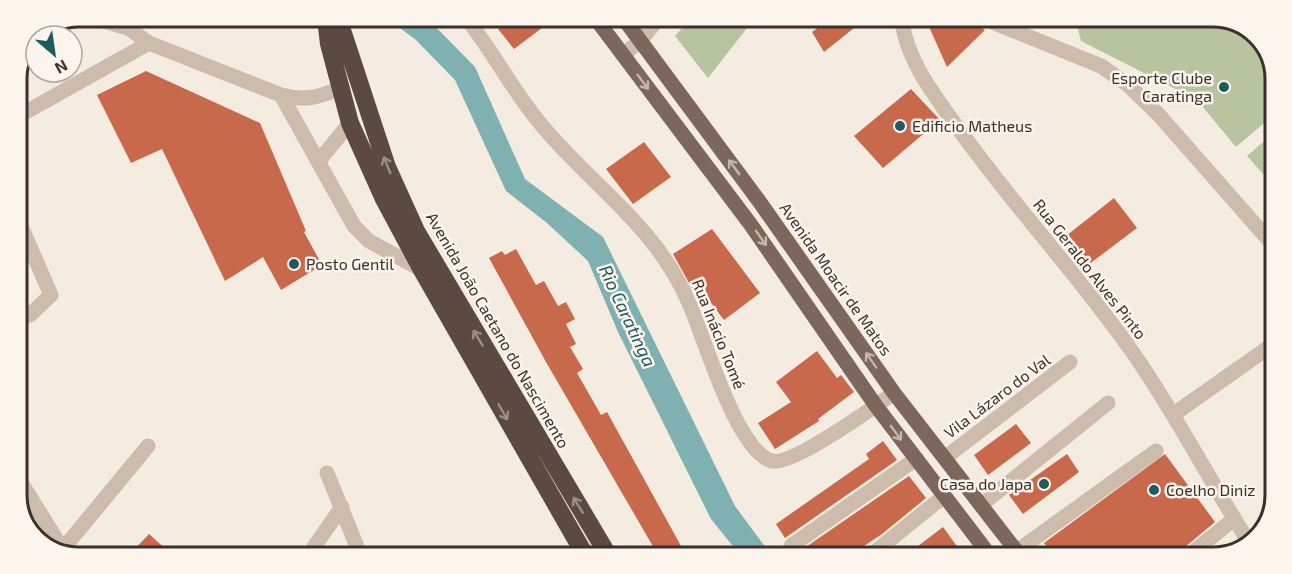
<svg xmlns="http://www.w3.org/2000/svg" width="1292" height="574" viewBox="0 0 1292 574" font-family="'Exo 2',sans-serif">
<style>
.green{fill:#b8c4a0}
.water{fill:#7fb0b2}
.building{fill:#c8694b}
.lines{fill:none;stroke-linecap:round;stroke-linejoin:round}
.minor{stroke:#cdbbac;stroke-width:15}
.major{stroke:#7d675c;stroke-width:15}
.highway{stroke:#5c4a42;stroke-width:18}
.oneway{stroke:#c2b5ac}
.oneway2{stroke:#9c8e87}
.poi-dot{fill:#1f5a5e;stroke:#fbf5ee;stroke-width:2}
.labels{text-anchor:middle;stroke-width:5;stroke-linejoin:round;paint-order:stroke}
.poi-label{font-size:16px;fill:#3b302b;stroke:#fbf5ee;text-anchor:start}
.street-label{font-size:16px;fill:#3b302b;stroke:#fbf5ee}
.water-label{font-size:18px;font-style:italic;fill:#1f5a5e;stroke:#fbf5ee}
.rim{fill:none;stroke:#3b302b;stroke-width:3}
</style>
<rect width="100%" height="100%" fill="#f4ebe1"/>
<!-- green -->
<path class="green" d="M690,19H754L708,78L675,36Z
M1076,21H1237L1263,41L1275,75V114L1236,147L1197,100L1081,41Z
M1275,132L1274,186L1247,156Z"/>
<!-- water -->
<path class="water" d="M386,18H427L475,67L525,179L603,237L735,506L772,556L740,555L711,519L618,332L588,261L547,223L506,191L455,80L415,39Z"/>
<!-- building -->
<path class="building" d="M501,18L554,19L514,49L498,29L505,24Z
M828,20H864L824,52L812,32Z
M926,20H970L985,30L947,67Z
M146,71L260,123L306,231L304,232L322,265L281,290L263,257L225,281L162,149L131,163L97,95Z
M911,89L940,120L883,168L854,136Z
M644,142L671,177L633,204L606,169Z
M1114,198L1137,228L1088,265L1066,236Z
M712,229L760,293L724,320L699,287L693,290L673,254Z
M516,249L536,285L544,281L558,306L566,302L575,319L566,324L576,344L570,347L583,369L577,373L601,415L607,412L686,555H658L546,362L489,258L502,251L505,255Z
M817,351L837,378L841,375L854,392L818,419L819,421L775,449L758,423L791,402L776,382Z
M1016,424L1031,443L988,475L974,455Z
M883,441L897,460L785,538L776,524L869,459L866,454Z
M1067,454L1079,472L1023,514L1009,495Z
M1165,454L1215,522L1173,557H1054L1044,543Z
M909,476L926,498L882,534L849,556H808L803,549Z
M943,527L964,556H904L922,543Z
M149,534L170,553H131Z"/>
<g class="lines">
<!-- minor -->
<path class="minor" d="M90,17L128,28L149,43L281,95C304,101 318,98 340,88
M466,18C493,51 512,90 539,122C591,186 655,224 689,303C704,336 736,451 772,461C792,466 875,406 894,393
M902,20C906,60 935,96 958,128C1012,204 1077,273 1131,350C1175,412 1209,480 1250,544
M987,20L1101,66L1128,85L1158,114L1274,246
M623,55L641,40L658,19
M281,95L354,226L369,241L422,270
M17,117L149,43
M318,162L350,123
M17,217L51,295L31,314L17,321
M1174,414L1272,345
M946,457L1070,362
M327,473L360,554
M17,476L65,553
M981,505L1108,403
M791,546L916,459
M53,551L63,549L148,446
M1017,551L1156,451
M309,554L342,507
M870,556L944,496
M1187,557L1234,519"/>
<!-- major -->
<path class="major" d="M596,19L751,225L876,406L991,557
M624,19L759,201L894,393L1021,557"/>
<!-- highway -->
<path class="highway" d="M326,18L329,44L350,123L384,199L422,270L585,555
M332,18L341,27L387,167L416,231L608,555"/>
</g>
<!-- one-way arrows -->
<defs><path id="oneway-shaft" d="M-6 0H5M1.5-3L5.5 0L1.5 3" fill="none" stroke-width="1.6" stroke-linecap="round" stroke-linejoin="round" transform="scale(1.5)"/></defs>
<g class="oneway">
<use href="#oneway-shaft" transform="translate(643 82) rotate(53)"/>
<use href="#oneway-shaft" transform="translate(734 167) rotate(-126)"/>
<use href="#oneway-shaft" transform="translate(761 238) rotate(55)"/>
<use href="#oneway-shaft" transform="translate(871 360) rotate(-125)"/>
<use href="#oneway-shaft" transform="translate(896 433) rotate(54)"/>
</g>
<g class="oneway2">
<use href="#oneway-shaft" transform="translate(387 165) rotate(-112)"/>
<use href="#oneway-shaft" transform="translate(478 338) rotate(-121)"/>
<use href="#oneway-shaft" transform="translate(503 412) rotate(60)"/>
<use href="#oneway-shaft" transform="translate(578 505) rotate(-121)"/>
</g>
<!-- markers -->
<g class="poi-dot">
<circle cx="1224" cy="87" r="6"/>
<circle cx="900" cy="126" r="6"/>
<circle cx="294" cy="264" r="6"/>
<circle cx="1044" cy="484" r="6"/>
<circle cx="1154" cy="490" r="6"/>
</g>
<g class="labels">
<!-- poi labels -->
<g class="poi-label">
<text x="1212" y="84" text-anchor="end">Esporte Clube<tspan x="1212" dy="18">Caratinga</tspan></text>
<text x="912" y="132">Edificio Matheus</text>
<text x="306" y="270">Posto Gentil</text>
<text x="1032" y="490" text-anchor="end">Casa do Japa</text>
<text x="1166" y="496">Coelho Diniz</text>
</g>
<!-- street labels -->
<g class="street-label">
<text transform="translate(1090 269) rotate(52)" y="6">Rua Geraldo Alves Pinto</text>
<text transform="translate(836 279) rotate(55)" y="6">Avenida Moacir de Matos</text>
<text transform="translate(498 330) rotate(60)" y="6">Avenida João Caetano do Nascimento</text>
<text transform="translate(719 334) rotate(68)" y="6">Rua Inácio Tomé</text>
<text transform="translate(997 396) rotate(-37)" y="6">Vila Lázaro do Val</text>
</g>
<!-- water labels -->
<g class="water-label">
<text transform="translate(627 316) rotate(65)" y="6">Rio Caratinga</text>
</g>
</g>
<!-- crop -->
<path d="M0 0H1292V574H0ZM79 27H1213A52 52 0 0 1 1265 79V495A52 52 0 0 1 1213 547H79A52 52 0 0 1 27 495V79A52 52 0 0 1 79 27Z" fill="#fbf5ee" fill-rule="evenodd"/>
<path class="rim" d="M79 27H1213A52 52 0 0 1 1265 79V495A52 52 0 0 1 1213 547H79A52 52 0 0 1 27 495V79A52 52 0 0 1 79 27Z"/>
<!-- north arrow -->
<g transform="translate(54 54) rotate(151)"><circle r="28" fill="#fbf5ee" stroke="#aea6a0" stroke-width="1.5"/>
<path d="M0-4.5L10 22L0 15L-10 22Z" fill="#1f5a5e"/>
<text y="-9" font-size="16" font-weight="bold" text-anchor="middle" fill="#3b302b">N</text>
</g>
</svg>
